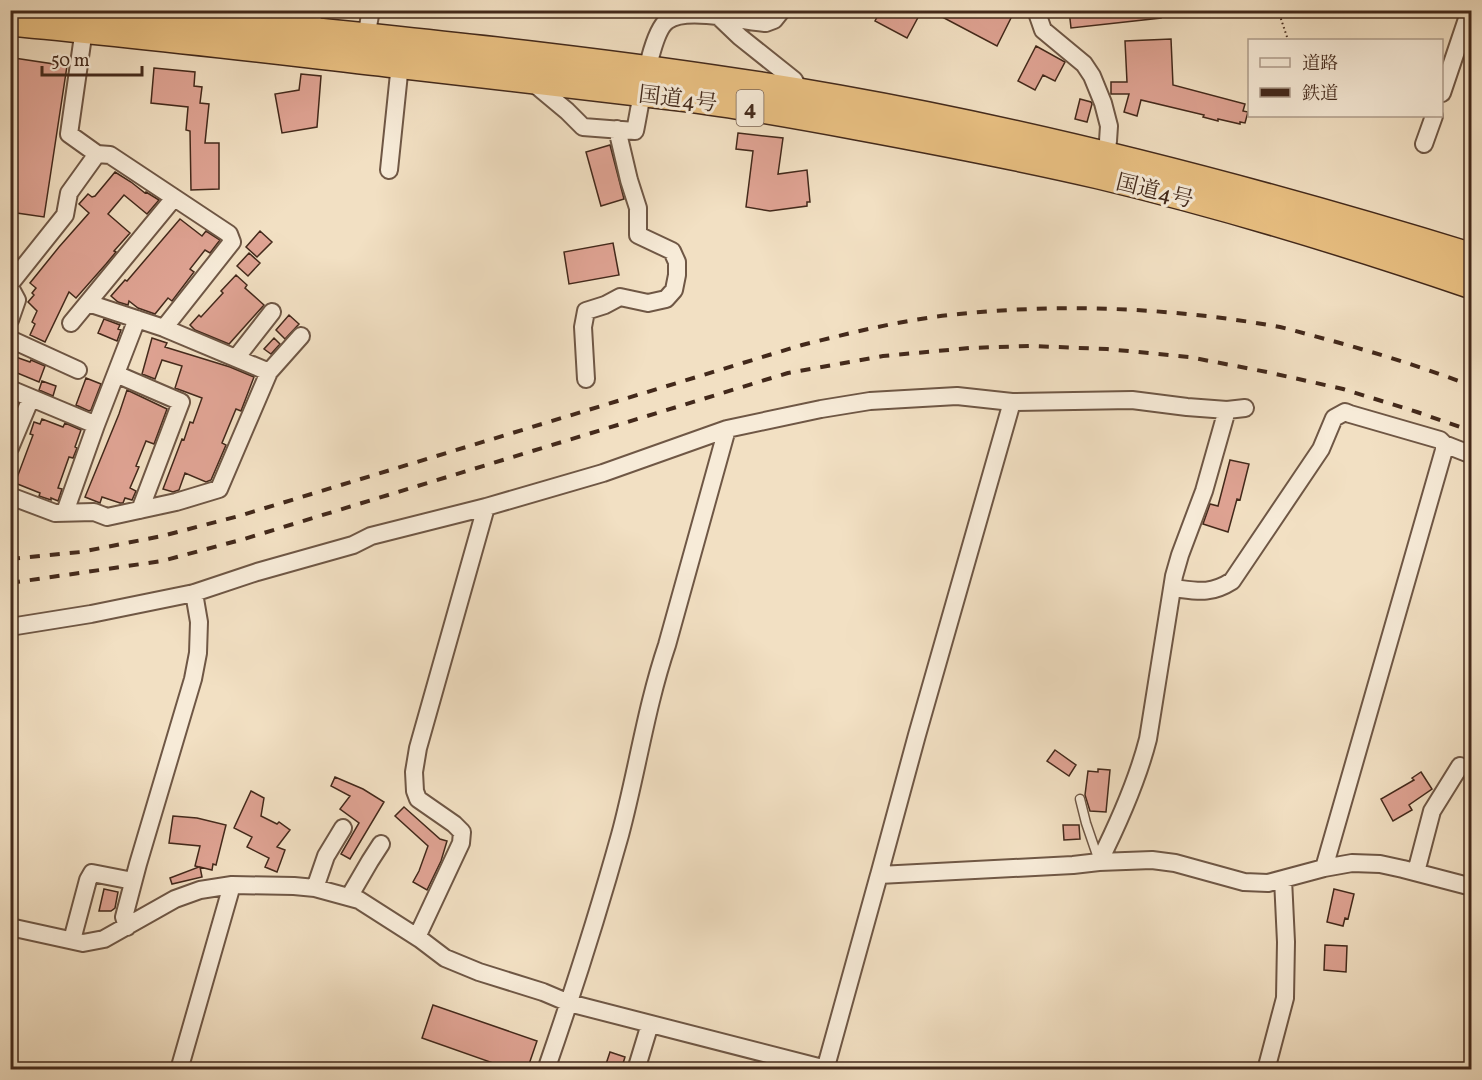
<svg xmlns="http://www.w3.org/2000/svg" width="1482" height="1080" viewBox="0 0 1482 1080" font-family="Vollkorn,'Noto Serif JP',serif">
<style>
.building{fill:#dfa393;stroke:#43291b;stroke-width:1.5}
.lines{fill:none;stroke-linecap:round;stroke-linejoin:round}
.service-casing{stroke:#6f5745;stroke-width:11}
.minor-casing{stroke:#6f5745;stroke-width:20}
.trunk-casing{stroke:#43291b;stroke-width:30}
.path{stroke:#43291b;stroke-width:2;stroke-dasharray:1.5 3;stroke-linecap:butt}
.service{stroke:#f7ebd8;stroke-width:8}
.minor{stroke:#f7ebd8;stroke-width:16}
.trunk{stroke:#e9c082;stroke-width:27}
.rail{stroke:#43291b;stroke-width:4;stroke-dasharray:10 10;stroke-linecap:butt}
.labels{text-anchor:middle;stroke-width:6;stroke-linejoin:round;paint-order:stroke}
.shield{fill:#f7ebd8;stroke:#796354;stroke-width:1.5}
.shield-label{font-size:21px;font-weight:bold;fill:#43291b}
.street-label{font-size:22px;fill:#43291b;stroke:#f7ebd8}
</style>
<rect width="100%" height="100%" fill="#f2e0c3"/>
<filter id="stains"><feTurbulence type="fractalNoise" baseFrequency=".00333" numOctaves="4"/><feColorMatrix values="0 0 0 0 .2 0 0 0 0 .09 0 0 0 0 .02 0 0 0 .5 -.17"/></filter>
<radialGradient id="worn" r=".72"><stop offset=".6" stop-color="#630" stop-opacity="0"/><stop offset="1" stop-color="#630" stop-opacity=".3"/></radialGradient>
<!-- building -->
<path class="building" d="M881,10H922L907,38L875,21Z
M929,10H1015L997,46Z
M1069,10H1160L1161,18L1071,28Z
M1171,39L1173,85L1245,104L1243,111L1248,112L1245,123L1240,122V124L1218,119V121L1203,117L1204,115L1141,100L1137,116L1124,112L1129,94H1111V82H1127L1125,41Z
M1036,46L1065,62L1055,81L1043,75L1035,90L1018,81Z
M14,58L67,66L44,217L10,212V82Z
M154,68L195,72L194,86L202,87L200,103L209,104L205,143H219V189L191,190L190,131L186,130L188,107L151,103Z
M301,74L321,76L317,127L282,133L275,94L299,90Z
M1080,99L1091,102L1092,104L1087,122L1075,119Z
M738,133L783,138L778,174L807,170L810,202H807V206L770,211L746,207L753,151L736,149Z
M610,145L624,199L601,206L586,152Z
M115,172L131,182L145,193L146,192L159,200L147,214L124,195L108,214L130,233L114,251L116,252L106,264L76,298L69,292L45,342L30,335L35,324L32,322L37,311L28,302L34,295L32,293L36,288L30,283L59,247L89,213L79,204L88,194L92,197L95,196Z
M180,219L202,236L206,231L220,240L210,253L205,250L190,269L194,272L172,301L168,298L155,314L138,308L129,301L128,305L118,302L111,296L125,280L127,281Z
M260,231L272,242L257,257L246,247Z
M613,243L619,275L569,284L564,252Z
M249,253L260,263L248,276L237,266Z
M236,275L247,285L245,288L264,305L229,344L195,330L190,325L199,315L201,317L223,293L221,291Z
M289,315L299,324L285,339L276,330Z
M104,319L120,325L118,329L121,330L117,341L98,333Z
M152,338L167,343L165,347L230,367L254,377L241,411L236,409L222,443L226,445L211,480L206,482L185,473L179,490L173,492L163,489L182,439L184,440L190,422L193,423L202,398L175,388L182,366L162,360L155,379L142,374Z
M274,338L280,344L271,354L264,349Z
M10,355L30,362L31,360L45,366L39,382L10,370Z
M86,378L101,384L91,410L89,411L76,405Z
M42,381L56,386L53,396L39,390Z
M127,390L167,409L154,444L146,441L136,466L139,467L130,488L136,491L132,500L125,498L123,503H120L102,497L100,503L85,497L119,414Z
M42,419L63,427L65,423L81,430L75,447L77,448L73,458L69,457L58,488L62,489L58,501L51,498V500L39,496L40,493L15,483L33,435L30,434L34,422L40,424Z
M1230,460L1249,464L1240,500L1237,499L1228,532L1203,524L1210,504L1218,506Z
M1055,750L1076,765L1069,776L1047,761Z
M1098,769L1110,770L1106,812L1090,811L1085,795L1088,771L1098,772Z
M1421,772L1432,789L1409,805L1412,810L1393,821L1381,799L1414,780L1412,778Z
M335,777L363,789L384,802L350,859L341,854L359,823L340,809L350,796L331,786Z
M251,791L264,798L261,816L277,824L279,822L290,830L277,847L285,850L277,872L265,867L269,858L247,847L252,837L234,828Z
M404,807L440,839L447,841L441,861L427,890L413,882L419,871L428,846L395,816Z
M173,816L197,818L226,825L216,865L213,864L212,870L200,867L202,877L172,884L170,878L199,867L195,866L200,846L169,843Z
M1063,825H1079L1080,839L1064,840Z
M104,889L118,892L115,908L111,911H99Z
M1334,889L1354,894L1348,919L1345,918L1343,926L1327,922Z
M1325,945L1347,946L1346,972L1324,970Z
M433,1005L537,1041L527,1070H513L422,1038Z
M610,1052L625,1057L621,1070H604Z"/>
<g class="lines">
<defs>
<path id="service" d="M1080,799L1086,823L1099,861"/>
<path id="minor" d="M1036,10L1043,30L1084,64L1092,76L1103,103L1109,126L1108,141L1105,155
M718,16L740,37L794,80L801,93
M310,32L314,10
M366,37L371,10
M531,81L567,111L583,127L635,131C640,108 650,33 667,21C677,13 694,14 707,15C727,16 746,22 766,23L774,20L782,10
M1442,93L1470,10
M1424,144L1434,116
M97,154L110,155L229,234L232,242L164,328
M389,170L400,64
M10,284L65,215L69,193L97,154L69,134L84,29
M10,287L17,300L10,320
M88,303L164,328L269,372
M71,323L174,198
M10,339L78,370
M236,358L272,312
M116,374L181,402L140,510
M586,379L583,327L586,311L605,305L620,297L648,303L666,299L674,290L677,275V262L672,251L638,235V208L629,180L617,129
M10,389L96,425
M1012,402L1132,400L1187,407L1227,410L1245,408
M1444,444L1472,455
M10,448L31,398
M10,496L55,513L94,512L107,517L176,502L219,489L269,372L301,336
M65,512L96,425L137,319
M1173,588C1197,591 1210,595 1232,581L1321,449L1334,418L1345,412L1350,414L1440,440L1444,444V450L1324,868
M10,627L91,614L194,593L257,572L353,545L371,536L486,507
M1099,862C1119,822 1137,782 1148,739L1174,576L1180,555L1204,491L1227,410
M1416,872L1432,811L1460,766
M315,888L326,856L343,828
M349,897L370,861L381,844
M10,927L83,943L104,939L175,899L200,890L232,885L294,886L315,888L359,900L420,939L445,958L479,972L543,992L569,1003L830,1070
M127,927L124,917L138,864L193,679L198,653L199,622L194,593
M417,937L461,843L462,832L454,824L418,799L415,791L414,772L418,748L486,507L603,473L727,429
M72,940L88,880L92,873L133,881
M179,1070L232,885
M546,1070C573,992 598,914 620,835C637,772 646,707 667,645L727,429L821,409L870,401L957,396L1012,402L917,735L879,875
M636,1070L650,1024
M825,1070L879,875L1073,865L1099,862L1152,860L1175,863L1244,882L1268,883L1324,868L1352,863L1380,864L1403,869L1472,887
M1266,1070L1285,998L1286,942L1283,879"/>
<path id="trunk" d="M101,10C348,36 595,56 839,99C1053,137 1264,193 1472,257
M10,22C142,34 273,50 405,65C496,75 588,86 680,97C739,104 798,115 857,126C938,141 1018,156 1099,175C1225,205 1349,243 1472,285"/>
</defs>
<!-- service casing -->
<use href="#service" class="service-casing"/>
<!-- minor casing -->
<use href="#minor" class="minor-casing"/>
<!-- trunk casing -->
<use href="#trunk" class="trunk-casing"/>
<!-- path -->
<path class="path" d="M1278,10L1288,40"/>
<!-- service -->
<use href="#service" class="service"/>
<!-- minor -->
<use href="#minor" class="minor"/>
<!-- trunk -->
<use href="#trunk" class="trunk"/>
<!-- rail -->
<path class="rail" d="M10,559L81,552L162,536L239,516L802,345C854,332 906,319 959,314C1065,303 1175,308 1280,327C1297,331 1313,336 1329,340C1377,353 1425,368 1472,386
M10,583L162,561L244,539L788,373L883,356L970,348L1030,346L1107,349L1189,357L1267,372L1343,389L1417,412L1472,431"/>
</g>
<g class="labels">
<!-- shield labels -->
<rect class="shield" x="736.5" y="90" width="27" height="36" rx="4.5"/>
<g class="shield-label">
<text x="750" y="115">4</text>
</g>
<!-- street labels -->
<g class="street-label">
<text transform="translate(678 98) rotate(7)" y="8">国道4号</text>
<text transform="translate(1155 190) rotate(14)" y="8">国道4号</text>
</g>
</g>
<!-- margin -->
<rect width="1482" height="1080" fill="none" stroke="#f2e0c3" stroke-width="36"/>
<rect x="12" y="12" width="1458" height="1056" fill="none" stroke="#43291b" stroke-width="3"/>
<rect x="18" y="18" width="1446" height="1044" fill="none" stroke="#43291b" stroke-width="1.5"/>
<!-- legend -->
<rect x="1248" y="39" width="195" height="78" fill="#f7ebd8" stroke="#af9d8c" stroke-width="1.5"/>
<rect x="1260" y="58" width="30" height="9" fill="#f7ebd8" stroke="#af9d8c" stroke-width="1.5"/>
<text x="1302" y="69" font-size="18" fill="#43291b">道路</text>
<rect x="1260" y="88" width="30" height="9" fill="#43291b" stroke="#af9d8c" stroke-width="1.5"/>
<text x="1302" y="99" font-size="18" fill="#43291b">鉄道</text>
<!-- scale -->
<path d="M42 66v9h100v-9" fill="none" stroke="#43291b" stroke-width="3"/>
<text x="51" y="66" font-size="18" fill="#43291b" stroke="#f7ebd8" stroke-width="4.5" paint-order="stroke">50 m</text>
<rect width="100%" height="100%" filter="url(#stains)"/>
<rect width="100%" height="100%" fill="url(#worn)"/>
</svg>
